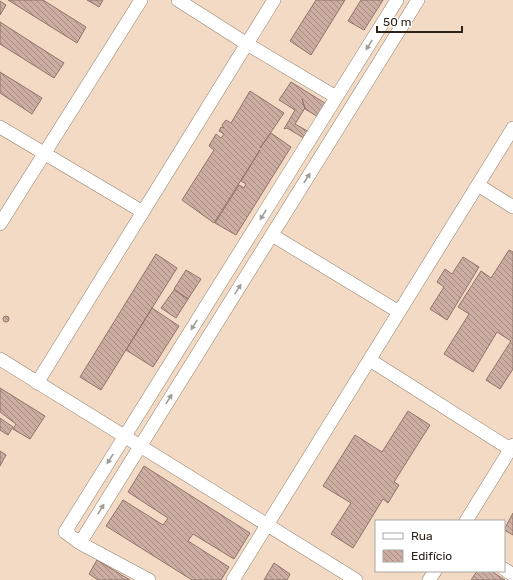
<svg xmlns="http://www.w3.org/2000/svg" width="513" height="580" viewBox="0 0 513 580" font-family="Rubik,sans-serif">
<style>
.building{fill:url(#building-back-hatch);stroke:#907569}
.lines{fill:none;stroke-linecap:round;stroke-linejoin:round}
.minor-casing{stroke:#97826e;stroke-width:14}
.minor{stroke:#fff;stroke-width:13}
.oneway{fill:#a09c98}
</style>
<defs>
<pattern id="building-back-hatch" width="6" height="6" patternUnits="userSpaceOnUse"><rect width="6" height="6" fill="#cbada1"/><path d="M-1 5l2 2M0 0l6 6M5-1l2 2" fill="none" stroke="#a58c82"/></pattern>
</defs>
<rect width="100%" height="100%" fill="#f2dac5"/>
<!-- building -->
<path class="building" d="M8,0H43L86,27L77,43Z
M87,0H103L99,7Z
M316,0H345L311,55L290,41Z
M361,0H383L364,30L348,21Z
M0,1L6,5L0,15Z
M0,22L64,63L54,78L0,44Z
M0,72L42,98L32,114L0,93Z
M291,82L328,105L320,118L305,109L302,99L305,108L295,124L311,133L307,140L287,128L284,129L295,110L279,100Z
M250,91L284,113L260,148L271,133L291,147L236,235L215,223L239,185L244,188L246,184L241,181L260,150L214,223L182,200L214,150L209,146L216,134L221,138L224,134L219,131L221,127L224,128L222,125L226,120L231,123Z
M509,250L513,252V369L500,389L486,380L511,341L497,332L473,372L444,354L469,314L458,307L481,271L491,278Z
M156,254L177,268L101,390L80,377Z
M463,257L479,267L447,320L430,309L444,287L437,282L445,269L452,274Z
M186,270L201,279L188,299L174,289Z
M174,290L188,299L176,318L161,308Z
M152,308L179,326L153,367L126,350Z
M3 319a3 3 0 1 1 6 0a3 3 0 1 1-6 0Z
M0,388L45,416L30,439L13,429L16,424L0,412Z
M408,411L430,425L394,482L399,485L388,503L383,499L353,548L331,534L351,503L323,486L355,435L382,452Z
M0,418L13,427L8,435L0,430Z
M0,451L6,455L0,466Z
M144,466L250,533L234,559L193,534L188,541L229,567L221,580H192L106,526L123,500L163,525L168,518L128,492Z
M513,513V535L504,530Z
M97,560L130,580H98L89,574Z
M274,563L290,574L287,580H264Z
M477,571H491L505,580H471Z"/>
<g class="lines">
<defs>
<path id="minor" d="M178,0L247,44L336,97
M0,127L143,212
M478,185L513,207
M0,224L141,0
M272,235L399,312
M0,359L356,580
M370,360L510,449
M37,383L274,0
M466,521L513,445
M80,543L418,0
M504,569L513,575
M149,580L80,543L65,532L397,0
M233,580L513,128
M429,580L435,571"/>
</defs>
<!-- minor casing -->
<use href="#minor" class="minor-casing"/>
<!-- minor -->
<use href="#minor" class="minor"/>
</g>
<!-- one-way arrows -->
<defs><path id="oneway-solid" d="M-6-.8H1V-3.2L6.5 0L1 3.2V.8H-6Z"/></defs>
<g class="oneway">
<use href="#oneway-solid" transform="translate(369 45) rotate(122)"/>
<use href="#oneway-solid" transform="translate(307 178) rotate(-58)"/>
<use href="#oneway-solid" transform="translate(263 215) rotate(122)"/>
<use href="#oneway-solid" transform="translate(238 289) rotate(-58)"/>
<use href="#oneway-solid" transform="translate(194 325) rotate(122)"/>
<use href="#oneway-solid" transform="translate(169 399) rotate(-58)"/>
<use href="#oneway-solid" transform="translate(110 459) rotate(122)"/>
<use href="#oneway-solid" transform="translate(101 509) rotate(-58)"/>
</g>
<!-- legend -->
<rect x="375" y="520" width="130" height="52" fill="#ffffff" stroke="#aaa7a3"/>
<rect x="383" y="533" width="20" height="6" fill="#ffffff" stroke="#aaa7a3"/>
<text x="411" y="540" font-size="12" fill="#2b221a">Rua</text>
<rect x="383" y="550" width="20" height="12" fill="url(#building-back-hatch)" stroke="#aaa7a3"/>
<text x="411" y="560" font-size="12" fill="#2b221a">Edifício</text>
<!-- scale -->
<path d="M377 26v6h85v-6" fill="none" stroke="#2b221a" stroke-width="2"/>
<text x="383" y="26" font-size="12" fill="#2b221a" stroke="#ffffff" stroke-width="3" paint-order="stroke">50 m</text>
</svg>
